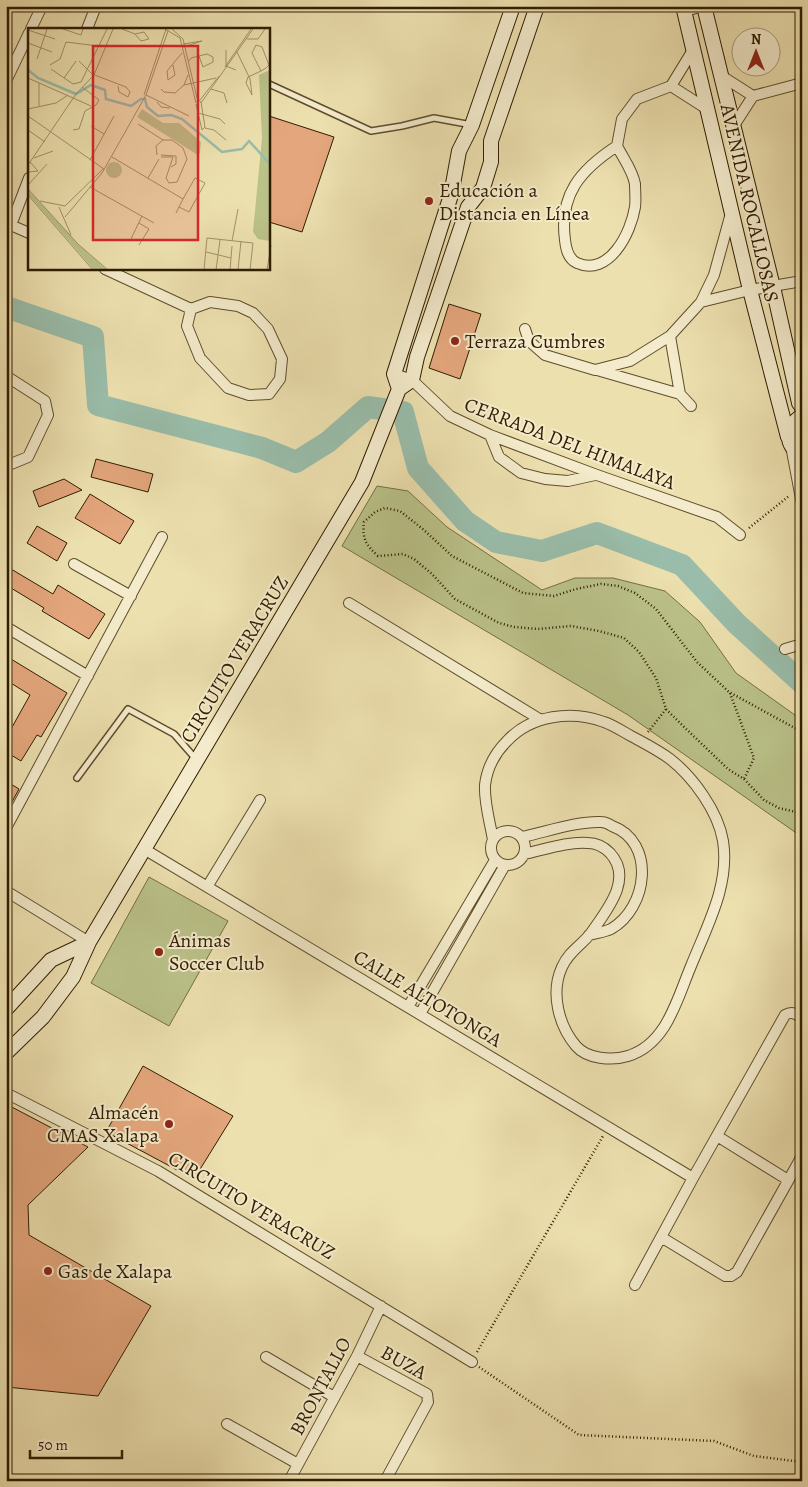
<svg xmlns="http://www.w3.org/2000/svg" width="808" height="1487" viewBox="0 0 808 1487" font-family="Alegreya,serif">
<style>
.green{fill:#bac289;stroke:#756f45}
.lines{fill:none;stroke-linecap:round;stroke-linejoin:round}
.river{stroke:#99bdaa;stroke-width:22}
.building{fill:#e4a67c;stroke:#301c01}
.lane-casing{stroke:#5f4d2c;stroke-width:8}
.street-casing{stroke:#5f4d2c;stroke-width:12}
.secondary-casing{stroke:#301c01;stroke-width:16}
.path{stroke:#301c01;stroke-width:2.5;stroke-dasharray:1 2.5;stroke-linecap:butt}
.lane{stroke:#f3ebcb;stroke-width:5}
.street{stroke:#f3ebcb;stroke-width:10}
.secondary{stroke:#f3ebcb;stroke-width:14}
.poi-dot{fill:#8f2418;stroke:#f3ebcb;stroke-width:2}
.labels{text-anchor:middle;stroke-width:4;stroke-linejoin:round;paint-order:stroke}
.poi-label{font-size:20px;fill:#301c01;stroke:#f3ebcb;text-anchor:start}
.street-label{font-size:20px;fill:#301c01;stroke:#f3ebcb}
.inset-river{fill:none;stroke:#99bdaa;stroke-width:2.5}
.inset-road{fill:none;stroke:#a19269;stroke-width:1}
.view{fill:#d62828;fill-opacity:0.15;stroke:#d62828;stroke-width:2.5}
.inset-edge{fill:none;stroke:#301c01;stroke-width:2.5}
</style>
<rect width="100%" height="100%" fill="#ede0af"/>
<filter id="stains"><feTurbulence type="fractalNoise" baseFrequency=".004" numOctaves="4"/><feColorMatrix values="0 0 0 0 .2 0 0 0 0 .09 0 0 0 0 .02 0 0 0 .5 -.17"/></filter>
<radialGradient id="worn" r=".72"><stop offset=".6" stop-color="#630" stop-opacity="0"/><stop offset="1" stop-color="#630" stop-opacity=".3"/></radialGradient>
<!-- green -->
<path class="green" d="M377,486L408,491L447,527L542,590L575,578H613L665,591L700,622L736,673L802,720V837L628,715L342,546Z
M149,877L228,921L169,1026L91,983Z"/>
<g class="lines">
<!-- river -->
<path class="river" d="M6,307L93,337L98,405L262,448L296,462L328,442L368,407L403,412L418,468L465,521L496,542L542,551L597,533L682,565L736,623L802,683"/>
</g>
<!-- building -->
<path class="building" d="M269,116L334,137L302,232L269,222Z
M449,304L481,314L460,379L429,368Z
M96,459L153,474L148,492L91,477Z
M64,479L82,490L39,507L33,491Z
M90,494L134,521L120,544L75,518Z
M37,526L67,543L57,561L27,543Z
M6,566L53,594L58,585L105,614L89,639L42,611L44,608L6,585Z
M6,656L67,693L41,737L37,735L21,761L6,752V733L10,728L11,729L30,695L6,680Z
M6,781L19,789L6,813Z
M143,1066L233,1116L194,1179L106,1132Z
M6,1104L88,1147L28,1205L29,1235L151,1306L98,1396L6,1387Z"/>
<g class="lines">
<defs>
<path id="lane" d="M269,84L371,131L402,126L434,118L472,125
M77,778L128,709L174,734L195,758"/>
<path id="street" d="M684,11L705,6
M31,29L42,6
M87,29L96,6
M720,75L753,96
M6,81L29,33
M671,86L707,109
M733,127L753,96L802,83
M617,146C580,170 559,195 565,240C566,249 568,259 577,263C609,277 631,233 635,207C636,200 635,191 635,184C633,171 623,158 617,146L622,119L637,99L671,86L693,50
M6,223L29,233
M6,227L11,225L29,178
M105,269L191,309L210,302L238,306L253,313L268,329L282,359L280,379L269,394L249,395L228,388L200,358L187,326L191,309
M701,302L750,290L802,281
M525,329L529,341L545,355L595,370L630,361L670,336L701,302L714,275L731,213
M670,336L680,394L691,406
M597,370L680,394
M394,374L412,380L450,416L490,435L597,475L717,517L740,535
M6,376L45,401L48,415L28,457L6,466
M490,435L499,457L521,473L545,479L568,481L595,475
M791,446L802,504
M74,564L131,596
M349,603L541,720
M6,627L88,676
M785,649L802,644
M6,828L162,537
M491 848a17 17 0 1 1 34 0a17 17 0 1 1-34 0Z
M522,837C546,832 577,821 601,822C605,822 609,824 612,826C656,842 648,908 611,929C605,932 596,933 589,935
M493,840C490,822 484,803 485,785C487,768 495,753 507,741C531,715 572,710 604,722C613,725 622,731 631,736C644,743 658,750 670,759C693,777 718,811 723,841C730,885 707,926 691,966C677,999 667,1044 628,1056C612,1061 587,1059 576,1046C559,1026 550,993 562,967C569,951 582,945 591,933C606,911 634,879 610,853C604,847 597,843 588,843C569,841 543,850 524,854
M144,849L693,1178
M207,887L260,800
M6,891L89,942
M408,1007L495,860
M420,1014L505,865
M6,1093L158,1171L472,1362
M717,1136L788,1180
M661,1237L725,1276H731L737,1272L802,1156
M635,1285L693,1178L785,1015C792,1011 796,1014 802,1017
M357,1356L427,1394L428,1402L385,1481
M266,1357L334,1397
M227,1424L298,1464
M289,1481L357,1356L381,1306"/>
<path id="secondary" d="M683,6L750,290L788,437
M704,6L773,287L799,403L802,407
M399,389L394,374L451,195L459,151L472,125L513,6
M802,416C785,426 784,446 802,455
M6,1009L51,960L89,942
M6,1053L43,1017L73,977L89,942L362,482L399,389L412,380L417,357L468,207L483,188L491,162V141L537,6"/>
</defs>
<!-- lane casing -->
<use href="#lane" class="lane-casing"/>
<!-- street casing -->
<use href="#street" class="street-casing"/>
<!-- secondary casing -->
<use href="#secondary" class="secondary-casing"/>
<!-- path -->
<path class="path" d="M749,528L789,496
M730,693L754,758L744,779
M648,732L666,709
M802,732L729,692L697,662L656,609L635,593L618,586L601,584L576,589L554,596L523,593L452,556L424,530L400,511L385,508L375,512L364,522C362,539 366,545 378,556L403,554L414,559L432,574L455,599L499,623L514,627L538,629L571,626L599,631L624,638L639,652L656,678L666,709L682,725L728,769L744,779L764,800L779,808L796,812H802
M477,1352L603,1136
M479,1367L579,1435L714,1441L754,1456L802,1462"/>
<!-- lane -->
<use href="#lane" class="lane"/>
<!-- street -->
<use href="#street" class="street"/>
<!-- secondary -->
<use href="#secondary" class="secondary"/>
</g>
<!-- markers -->
<g class="poi-dot">
<circle cx="429" cy="201" r="5"/>
<circle cx="455" cy="341" r="5"/>
<circle cx="159" cy="952" r="5"/>
<circle cx="169" cy="1124" r="5"/>
<circle cx="48" cy="1271" r="5"/>
</g>
<g class="labels">
<!-- poi labels -->
<g class="poi-label">
<text x="439" y="197">Educación a<tspan x="439" dy="23">Distancia en Línea</tspan></text>
<text x="465" y="348">Terraza Cumbres</text>
<text x="169" y="947">Ánimas<tspan x="169" dy="23">Soccer Club</tspan></text>
<text x="159" y="1119" text-anchor="end">Almacén<tspan x="159" dy="23">CMAS Xalapa</tspan></text>
<text x="58" y="1278">Gas de Xalapa</text>
</g>
<!-- street labels -->
<g class="street-label">
<text transform="translate(750 203) rotate(77)" y="7">AVENIDA ROCALLOSAS</text>
<text transform="translate(570 443) rotate(21)" y="7">CERRADA DEL HIMALAYA</text>
<text transform="translate(234 659) rotate(-59)" y="7">CIRCUITO VERACRUZ</text>
<text transform="translate(428 998) rotate(31)" y="7">CALLE ALTOTONGA</text>
<text transform="translate(252 1205) rotate(31)" y="7">CIRCUITO VERACRUZ</text>
<text transform="translate(404 1362) rotate(29)" y="7">BUZA</text>
<text transform="translate(320 1386) rotate(-62)" y="7">BRONTALLO</text>
</g>
</g>
<!-- overview -->
<g transform="translate(28 28)">
<rect width="242" height="242" fill="#ede0af"/>
<path d="M242,42V213L230,211L225,204L234,110L231,47ZM114,81L135,95H151L173,114L172,125L170,127L109,89ZM78 142a8 8 0 1 1 16 0a8 8 0 1 1-16 0ZM0,162L50,216L79,242H66L0,166Z" fill="#bac289"/>
<path class="inset-river" d="M0,42L10,50L48,66L63,57L77,62L78,71L103,78L113,71H117L119,79L130,88L143,87L154,91L194,124L214,121L221,113L243,137"/>
<path class="inset-road" d="M35,1L53,7L55,1M94,1L107,6L113,13L121,11L116,4L107,6M137,1L152,10L168,75M144,1L155,11L169,70L173,74L177,99L174,102M0,2L27,11M219,11H230L237,1M0,15L24,24M155,16L174,13L155,19M198,22V38L208,42M209,24L222,51L224,67M9,31L19,1M51,33L64,46L98,59L102,64L100,69L91,64L90,58M160,34L163,30L179,26L185,29V34L175,39L171,28M22,37L32,31L38,14L70,18M145,37L147,47L140,52L139,43L154,25M197,39L223,1M23,41L45,56L53,54L79,1M220,49L233,43L238,40L241,37L234,19L228,17L224,25L233,43M220,49L218,55L224,67M0,50L63,78M36,50L48,33M11,55V78M156,57L188,50M133,61L136,64L147,65L156,57L160,47M183,61L196,65L199,75M116,67L138,1M118,67L140,3M118,67L161,88M172,72L191,48M129,74L133,79L142,80M173,75L225,1M168,76L174,102M0,81L28,75L40,67M170,85L192,91L197,96M0,88L76,141M110,96L135,112M63,98L76,106M177,100L186,102L198,112M0,102L17,114M45,102L51,101L57,83L68,77L71,72L54,59M129,127L128,118L135,112H144L155,120L159,131L149,154L141,155L138,150L145,129H133M133,127L148,128V136L143,139M84,129L155,171M6,130L25,123M62,132L86,88M0,137L48,66L66,47L85,1M0,144L10,143L2,134M120,150L131,131M0,157L19,136M62,159L126,195M0,161L50,216L80,242M0,167L65,242M12,173L37,178L75,141M31,179L43,207M148,185L155,171L167,150L177,155L161,184L151,179M37,189L74,145L118,67M111,195L121,201L111,217M102,213L114,188M204,213L210,181M178,224L203,230M176,242L179,210L225,215L222,242M188,242L192,212M202,242L204,218M210,242L213,213M239,242L243,217"/>
<path class="view" d="M65,18H170V212H65Z"/>
<rect width="242" height="242" class="inset-edge"/>
</g>
<!-- margin -->
<rect width="808" height="1487" fill="none" stroke="#ede0af" stroke-width="25"/>
<rect x="8" y="8" width="793" height="1472" fill="none" stroke="#301c01" stroke-width="2.5"/>
<rect x="12" y="12" width="783" height="1462" fill="none" stroke="#301c01"/>
<!-- north arrow -->
<g transform="translate(756 52)"><circle r="24" fill="#f3ebcb" stroke="#a5987a"/>
<path d="M0-4L9 19L0 12L-9 19Z" fill="#8f2418"/>
<text y="-8" font-size="14" font-weight="bold" text-anchor="middle" fill="#301c01">N</text>
</g>
<!-- scale -->
<path d="M30 1450v8h92v-8" fill="none" stroke="#301c01" stroke-width="2.5"/>
<text x="38" y="1450" font-size="15" fill="#301c01" stroke="#f3ebcb" stroke-width="4" paint-order="stroke">50 m</text>
<rect width="100%" height="100%" filter="url(#stains)"/>
<rect width="100%" height="100%" fill="url(#worn)"/>
</svg>
